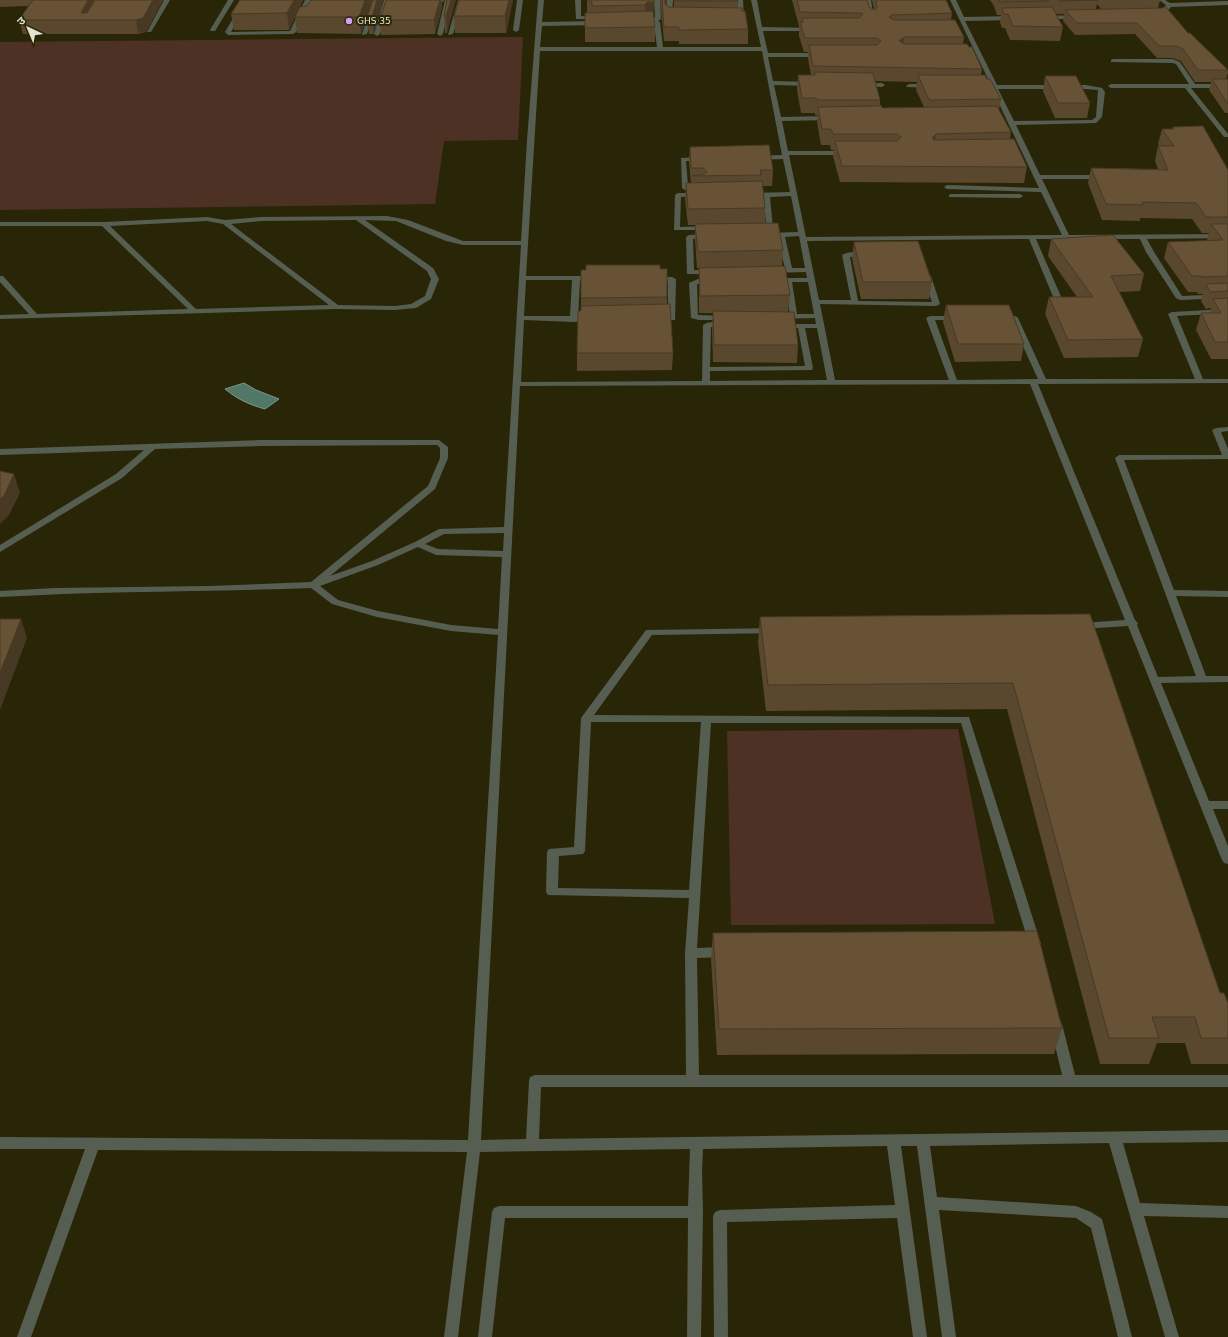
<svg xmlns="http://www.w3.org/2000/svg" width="1228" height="1337" viewBox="0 0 1228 1337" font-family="'DejaVu Sans','Noto Sans Devanagari',sans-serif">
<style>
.green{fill:#4e3125}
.water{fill:#517867;stroke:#7d9887}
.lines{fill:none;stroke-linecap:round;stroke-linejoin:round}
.minor{fill:#565e51;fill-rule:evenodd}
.wall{fill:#59472e;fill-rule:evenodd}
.shaded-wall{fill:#483925}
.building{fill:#675235;stroke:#483925}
.poi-dot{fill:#d59cfb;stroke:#292607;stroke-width:1.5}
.labels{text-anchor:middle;stroke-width:4;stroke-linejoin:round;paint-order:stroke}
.far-poi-label{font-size:9px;fill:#e4e3d1;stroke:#292607;text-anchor:start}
</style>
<rect width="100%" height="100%" fill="#292607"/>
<!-- green -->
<path class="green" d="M523,37L518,140L444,141L435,204L0,210V42Z
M958,729L995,924L731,925L727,731Z"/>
<!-- water -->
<path class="water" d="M244,383L256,390L279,399L265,409C250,405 237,399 225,389Z"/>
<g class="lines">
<!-- minor -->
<path class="minor" d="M164,0H170L151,32H147Z
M228,0H234L215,31H211L210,30Z
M244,0H250L231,32L290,31L305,0H311L296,32L293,34L228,35L225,32Z
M372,0H378L367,34L362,35Z
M384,0H390L380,34L377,36L374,34Z
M445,0H451L443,34L440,36L437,34Z
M458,0H464L453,34L448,35Z
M517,0H523L519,30L516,32L513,30Z
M538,0H544L542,22L597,21L600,23L597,25L542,26L540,47H657L654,24H641L638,22L648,20L647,18L655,17L654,0H660L661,19L658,21L660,22L663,47H761L751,0H757L762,27L813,28V30L811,31H763L768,53H821L824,55L821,57H768L773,81L811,82L814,84L811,86L774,85L781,117L830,116L833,118L830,120L782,121L788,151H847L850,153L847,155H789L806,237L1062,235L1041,192L947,189L944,187L947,185L1039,188L992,89H980L977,87L980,85H991L950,0H956L964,17L1014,16L1017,18L1014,20L965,21L997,85H1086L1102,88L1105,92L1102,117L1096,123L1016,125L1040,175H1101L1104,177L1101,179H1042L1069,235L1228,234V238L1147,239L1154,252L1182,296L1228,294V298L1180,300L1176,298L1146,252L1140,239H1036L1062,299L1058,301L1054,299L1029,239L807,241L819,300H851L842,255C848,251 864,251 870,255L868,256L850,257L858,301L932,302L923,276L927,274L931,276L940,304L936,306L820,304L835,380H949L926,318L930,316H957L961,318L957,320H935L957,380L1038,379L1011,320H1000L999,318C1003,314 1014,314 1018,318L1046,379H1195L1168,314L1172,312L1228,309V313L1177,316L1203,379H1228V383L1038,384L1135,620L1138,623L1137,625L1158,677L1196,676L1115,458L1119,455H1222L1212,430L1216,428L1228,427V431L1221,432L1228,449V459L1124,460L1174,590L1228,591V597L1176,596L1206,676H1228V682L1161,683L1209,801H1228V809H1213L1228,846V864L1224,863L1222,860L1128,626L1081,629L1076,626L1081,623L1125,620L1030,384L520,386L481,1140L526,1139L529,1081L530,1077L535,1075H686L685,953L689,898L548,895L546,892L547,852L549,849L574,847L581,718L646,630L776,628L778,630L773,633L652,635L594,715L969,717L1041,944L1039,947L1035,949L1031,947L1029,944L961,723H711L697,948L726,947L730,949L732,952L730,955L726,957L697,958L699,1075H1062L1050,1024L1052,1020L1056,1019L1060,1020L1062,1024L1075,1075H1228V1087H541L539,1139L1228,1130V1142L1123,1143L1140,1203L1228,1206V1218L1144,1216L1179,1337H1165L1109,1143L930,1146L937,1197L1076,1206L1091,1212L1102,1219L1132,1337H1118L1091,1228L1076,1218L939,1210L956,1337H942L917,1146H901L927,1337H913L897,1218L727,1222L728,1337H714L713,1216L715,1212L720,1210L895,1205L887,1146L703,1149L702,1170L703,1212L701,1337H687L688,1218H505L492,1337H478L492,1212L494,1208L499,1206H688L690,1149L480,1152L458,1337H444L467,1152L98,1150L31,1337H17L85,1149H0V1137L468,1140L498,635L451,631L377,617L332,604L311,588C207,592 103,591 0,597V591L55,588L210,586L311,582L428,486L440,458V448L437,445L261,446L155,449L122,478L0,552V545L116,474L144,450L0,455V449L261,440H439L448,447V458L435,489L330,576L372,561L415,542L439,529L504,527L521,245H463L446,241L396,221L365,220L433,268L439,279L431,299L416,308L395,310L336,309L0,319V315L29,314L0,282V276H3L37,314L188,309L102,226H0V222H104L207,217L225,220L261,217L387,216L408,220L463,241H521L527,140ZM540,51H762L782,155L758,156L755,158L758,160L783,159L790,192L751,193L748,195L751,197H764L766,226L759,227L758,228C761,231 770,231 773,228L770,197L791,196L798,232L767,233L764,235L767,237H778L785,269H769V273L806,272L807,278H775L771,280L775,282H785L790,315H779V319L815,318L816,324H782L778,326L782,328H798L805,366L710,367L711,327H720L724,325C719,321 708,321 703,325L702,381L521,382L524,320L574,322L593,321V317H578L580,280H593L597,278L593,276H526ZM998,89H1086L1098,90L1096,117L1092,120L1014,121ZM356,220L427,271L431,279L425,296L411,304L395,306L338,305L231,224L261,221ZM207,221L223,224L329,305L196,309L110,226ZM799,236L805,268H792L785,237ZM526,280H572L570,316H524ZM792,282H808L814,314H797ZM805,328H817L827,380L710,381V371L812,370L813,368ZM504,533L503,551L438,549L425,544L444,534ZM418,547L436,555L502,557L498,629L451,625L378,611L338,600L320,586L378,565ZM591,722H701L689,890L558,888L559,856L583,854L585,851Z
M575,0H581V16L591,17V19H576Z
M667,0H673L672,16L674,17V19L666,18Z
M737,0H743L744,20L739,19Z
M865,0H871L874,20L869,19Z
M1159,0H1165L1170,3L1228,1V5L1171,7L1162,17H1154V15L1159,14L1166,5Z
M1076,15L1079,17L1078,18L1044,20L1041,18L1044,16Z
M1113,59H1173L1180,62L1195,84H1228V88H1191L1228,134V137H1224L1185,88H1111L1108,86L1111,84H1189L1176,64L1172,63L1111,62V60Z
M863,83H882L885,85L882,87L861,86L860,85Z
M909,84H930L933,86L930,88L907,87L906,86Z
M681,158L702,157L705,159L702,161H686L688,186L702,187V189L685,190L682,188Z
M699,193L701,194V196L681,197L680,227L707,226L710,228L707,230H674L675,195L678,193Z
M951,194H1020L1023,196L1020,198L949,197V195Z
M707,234L710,236L709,237L693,239L694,270H712L716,272L712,274H687L686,237L689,235Z
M650,277H672L676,279L675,320H658L654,318L658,316H668V281H650Z
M698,279H711L715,281L711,283L697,284L698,315L726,316L730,318L729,320H699L691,318L689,283Z"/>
</g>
<!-- wall -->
<path class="wall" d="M0,0H163L146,32L138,34H23L19,20L28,6L0,7Z
M240,0H303L300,7L372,0L361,34L297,33L295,17L289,30H234L231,14Z
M373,0L374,34H369L367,17Z
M386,0H444V2H442V8L435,34L381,35L380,20Z
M447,0V33H445L444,16Z
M459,0H513L506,33H455L454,16Z
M587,0H654L653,15L655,27V42H585V13H587Z
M660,0H667L666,5L669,7H674V0H738V8L742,11L748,29V44H679V41H664Z
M792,0H867L869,7L874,9L872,0H946L952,13L951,20L964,37L963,44L982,69L981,75L987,79L1001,99L999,110L1011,132L1010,139L1027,167L1024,183L840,182L833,156L834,150H831L830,145H821L817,122V115H815V113H801L797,90L798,75H811L808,59V52H804L799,36V26ZM875,81L917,82L916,90L924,107L882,108L880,106V100Z
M990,0H1160L1158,8L1228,70V73L1226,79H1228V113H1225L1209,90L1211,82H1195L1181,61L1173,58H1157L1135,34L1075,35L1063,21L1064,14H1057L1055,13L1063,27L1060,41L1010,40L1005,28H1002L1000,22L1001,15H997L994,6ZM1097,4L1101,9H1096Z
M1045,76L1090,103L1087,118H1055L1043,91Z
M1173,127L1228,170V359H1211L1196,330L1201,313H1210L1211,308L1206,309L1201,301L1203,294H1198L1197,292H1188L1164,258L1168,242L1207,241V240L1209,233H1202L1192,219L1140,218V221L1102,220L1088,183L1091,168L1158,169L1155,161L1158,146H1159L1158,144L1162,129H1172Z
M690,147L773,170L772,186H763L765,208V223L783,250L782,267L790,295L788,312L798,345L797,363L713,362L712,329L713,313H699V268H697L695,240V225H688L685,199L686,183H691L689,162Z
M1051,239L1144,274L1140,291L1119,292L1143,339L1138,357L1064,358L1045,314L1049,297H1077L1048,256Z
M854,242L932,282L929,299H861L852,258Z
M660,269H667V304L673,353L672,370L577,371V353L581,306V298Z
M946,305L1024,344L1021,361L955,362L943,322Z
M1090,614L1220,993L1228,1003V1064H1191L1185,1043H1157L1149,1064H1100L1007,709L766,711L758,642L760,617Z
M713,933L1062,1028L1054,1054L717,1055L711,959Z"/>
<!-- shaded-wall -->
<path class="shaded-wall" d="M88,0H97L88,20L81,13Z
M153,0H163L146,32L138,34L136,20Z
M294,0H303L289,30L287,13Z
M365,0H372L361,34L359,17Z
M377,0H384L374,34L372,17Z
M440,0H441L442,8L435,34L434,20Z
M451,0H456L447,33L446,16Z
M509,0H513L506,33L505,16Z
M665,0H667L664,18L665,4Z
M647,2H654L653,16L645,20V5Z
M904,37L902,52L899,41Z
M936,134L934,150L932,138Z
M14,474L20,493L9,515L0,524V499Z
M21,619L27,638L0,710V673Z"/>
<!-- building -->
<path class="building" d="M33,0H88L81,13H87L95,0H153L143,18L136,20H19Z
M240,0H294L287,13L231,14Z
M311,0H365L359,17H295L300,7L307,6Z
M373,0H377L372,17H367Z
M386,0H440L434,20H380Z
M447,0H451L446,16H444Z
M459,0H509L505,16H454Z
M587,0H654V2H647L645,5L592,6V2L587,1Z
M662,0H665V4L669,7L742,8V11H745L748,29L679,30V27H664Z
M674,0H738V1H674Z
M797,0H867L869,7L875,10L877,8L876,0H946L952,13L892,15L889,17L894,20H955L964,37H904L899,41L904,44H967L969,47H972L982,69L813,66L809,45H877L881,41L877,38H805L800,22H803L802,18H859L863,14L861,13L800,12Z
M999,0H1048L1049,1L999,2Z
M1058,0H1098L1059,1Z
M1165,6L1188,33H1190L1228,70H1198L1183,49L1176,46H1159L1137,23H1077L1065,10L1163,8Z
M1052,7L1063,27L1013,26L1008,14H1004L1002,8Z
M653,11L655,27L585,28V13Z
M815,72L873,73L880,100H817L816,98H802L798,75H815Z
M918,75H985L987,79H990L1001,99L929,100Z
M1045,76H1076L1090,103H1058Z
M1212,79H1228V103H1227Z
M881,105L882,108L997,106L1011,132L936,134L932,138L934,140L1014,139L1027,167L842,166L835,141H897L901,137L897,134H833L831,129H822L818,107L879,106Z
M1203,126L1228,170V217H1206L1196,203L1142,202L1143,205L1106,204L1091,168L1168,170L1158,146H1174L1162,129H1174L1173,127Z
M769,145L773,170H760L761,175L692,176L704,174L707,172L703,168H691L690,147Z
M762,181L765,208L688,209L686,183Z
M778,223L783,250L698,252L695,224Z
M1211,224H1228V276L1202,277V276H1192L1168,242L1223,240Z
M1113,235L1144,274L1111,276L1143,339L1068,340L1049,297H1093L1051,239Z
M918,241L932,282H863L854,242Z
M586,265H660V269H667V297L581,298V270H586Z
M785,266L790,295L700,296L699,268Z
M1228,283V291L1210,292L1206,284Z
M1228,298V342H1215L1201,313H1221L1213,299Z
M670,304L673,353H577L578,311H581V306Z
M946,305H1009L1024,344H958Z
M713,311L794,312L798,345H714Z
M0,471L14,474L4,496L0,499Z
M1090,614L1220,993H1224L1228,1003V1038H1201L1195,1017H1152L1159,1038H1109L1013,683L768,685L760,617Z
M0,619H21L0,673Z
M1037,931L1062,1028L719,1029L713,933Z"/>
<!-- markers -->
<circle class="poi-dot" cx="349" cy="21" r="4"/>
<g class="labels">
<!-- far-poi labels -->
<g class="far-poi-label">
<text x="357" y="24">GHS 35</text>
</g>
</g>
<!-- north arrow -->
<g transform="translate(28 28) rotate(316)" stroke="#292607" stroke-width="3" paint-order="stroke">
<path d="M0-3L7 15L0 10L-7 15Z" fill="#e4e3d1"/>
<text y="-6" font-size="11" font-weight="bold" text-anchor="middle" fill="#e4e3d1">उ</text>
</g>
</svg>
